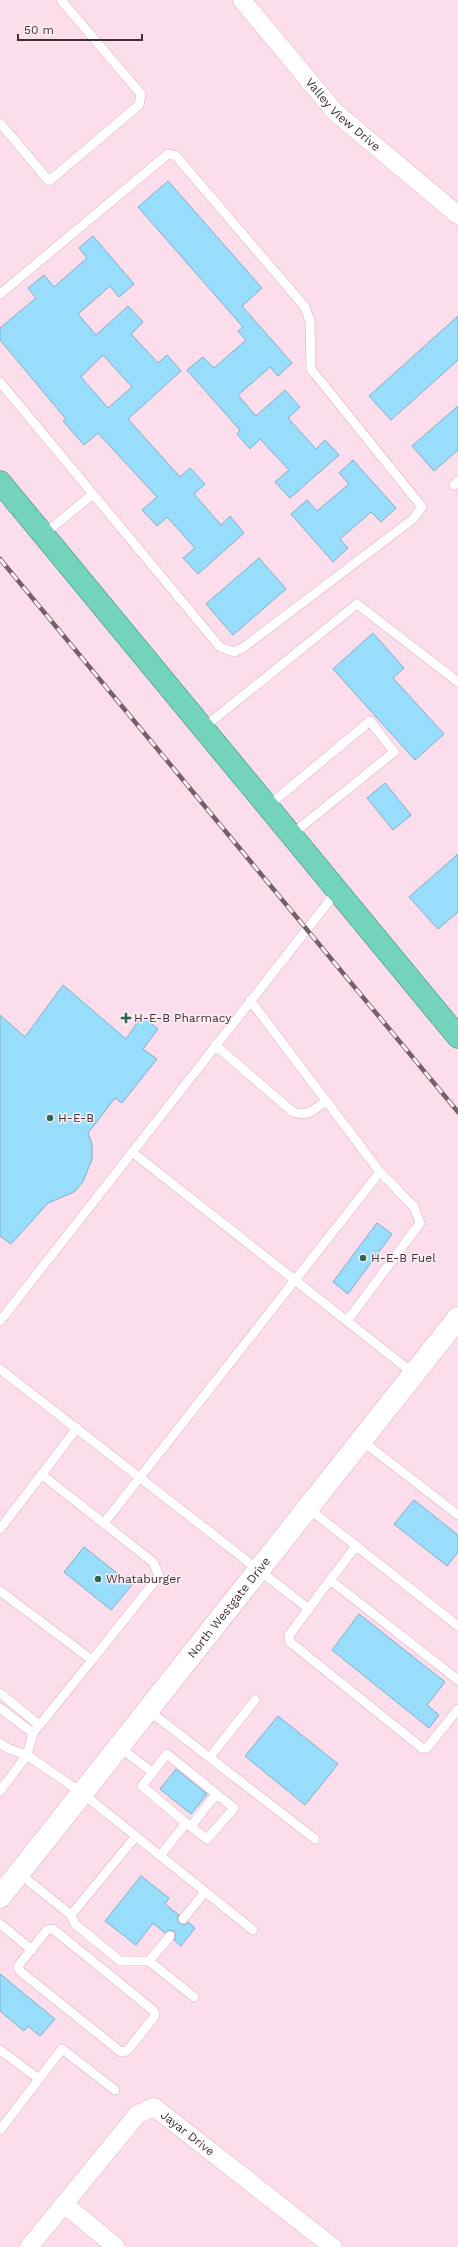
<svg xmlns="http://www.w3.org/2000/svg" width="458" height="2247" viewBox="0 0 458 2247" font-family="'Work Sans',sans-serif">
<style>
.building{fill:#99ddfd;stroke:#7dafc7;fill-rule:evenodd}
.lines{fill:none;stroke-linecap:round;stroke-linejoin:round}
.service-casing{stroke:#dfafc6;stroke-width:10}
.minor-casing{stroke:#dfafc6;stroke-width:19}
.tertiary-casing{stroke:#dfafc6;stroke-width:23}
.primary-casing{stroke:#258770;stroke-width:23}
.service{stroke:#fff;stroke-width:9}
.minor{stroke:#fff;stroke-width:18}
.tertiary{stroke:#fff;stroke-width:22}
.primary{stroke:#73d4bb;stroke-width:22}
.rail-casing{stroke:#765f6a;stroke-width:4.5}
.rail{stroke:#fbf1f5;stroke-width:3;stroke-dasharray:9;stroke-linecap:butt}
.poi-dot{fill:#2b6854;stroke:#fbf1f5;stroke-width:1.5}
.labels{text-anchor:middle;stroke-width:3;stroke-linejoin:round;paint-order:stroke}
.street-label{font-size:12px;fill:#422e38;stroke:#fbf1f5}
.poi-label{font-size:12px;fill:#422e38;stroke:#fbf1f5;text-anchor:start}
</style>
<rect width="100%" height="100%" fill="#fcddeb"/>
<!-- building -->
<path class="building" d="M168,181L262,288L242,306L292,363L278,376L270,367L238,395L256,416L285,390L300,407L288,418L316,449L325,440L339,455L290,498L275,482L289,470L260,439L250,449L237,434L240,430L187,370L203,357L214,368L246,340L238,331L243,327L138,207Z
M93,236L134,284L119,297L110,286L78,314L96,335L128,306L143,322L131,334L158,363L167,355L181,371L128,419L180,477L190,468L205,484L194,494L221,525L230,516L244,533L198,574L183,558L195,548L167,517L157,526L142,510L157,497L98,433L84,445L63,421L66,419L0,340V328L36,298L28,288L44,275L54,287L87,258L79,248ZM103,355L132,387L108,408L81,377Z
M458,316V360L391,420L369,396Z
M458,406V450L434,471L412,446Z
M353,460L396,508L381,522L371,512L340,539L348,548L333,562L291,514L307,500L317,511L349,484L339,473Z
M259,558L286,589L233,635L206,604Z
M373,633L404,668L393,678L444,734L415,760L333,669Z
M385,783L411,815L393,830L367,798Z
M458,854V912L438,929L409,897Z
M63,985L126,1039L142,1016L158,1029L143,1049L157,1059L122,1103L115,1098L88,1133L92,1144V1159L83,1182L74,1192L48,1203L11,1244L0,1236V1015L25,1037Z
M377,1223L392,1234L348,1294L333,1282Z
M414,1500L458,1535V1552L447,1566L394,1524Z
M84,1547L132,1585L111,1610L64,1572Z
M359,1614L445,1682L427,1705L439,1715L429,1728L332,1650Z
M278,1716L338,1764L305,1805L245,1756Z
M176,1769L207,1794L191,1814L160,1789Z
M141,1876L169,1898L165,1904L179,1915L177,1918L179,1923L185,1925L188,1922L195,1928L181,1946L174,1940L176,1934L174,1931L168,1930L165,1933L153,1923L136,1945L105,1921Z
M0,1974L55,2019L40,2036L28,2026L24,2031L0,2011Z"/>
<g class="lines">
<defs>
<path id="service" d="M0,123L49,181L139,105L141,94L61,0
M0,294L168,154L176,156L305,307L310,321L311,369L422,507L413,519L244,647L234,652L220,647L0,382
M454,485L458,481
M44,534L93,494
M203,728L357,604L458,682
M268,806L370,721L394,752L291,835
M250,1000L380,1172L414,1207L420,1223L347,1321
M215,1045L293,1112C309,1117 313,1110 326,1101
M132,1152L413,1373
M0,1321L337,891
M0,1369L309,1609
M361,1440L458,1515
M308,1508L458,1626
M104,1523L380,1172
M0,1529L77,1428
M330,1580L356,1546
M0,1591L92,1660L159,1576L153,1562L41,1474
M458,1680L330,1580L289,1635L290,1642L422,1748H427L458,1709
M0,1693L39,1725
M0,1708L33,1733
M148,1710L315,1839
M0,1743L9,1749L27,1755L82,1793L253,1930
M119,1747L152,1772
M210,1757L255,1700
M0,1791L27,1755L33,1733L92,1660
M191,1826L216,1794
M160,1856L186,1823L142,1786L167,1754L234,1808L207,1839L186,1823
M19,1873L71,1915L136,1836
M71,1915L75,1924L120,1961H149L194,1997
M183,1919L205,1892
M0,1924L32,1950
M53,1929L154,2011L155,2016L127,2051L121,2052L20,1971L18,1966L47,1930Z
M149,1961L170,1936
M0,2050L39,2079L62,2049L115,2090
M0,2130L39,2079"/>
<g id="minor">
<path id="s1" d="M242,0L335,112L458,215"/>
<path d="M64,2204L116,2247"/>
<path id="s2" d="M29,2247L137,2115L154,2107L333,2247"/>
</g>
<g id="tertiary">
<path id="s3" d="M0,1897L458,1318"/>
</g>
<path id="primary" d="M0,482L458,1037"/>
</defs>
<!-- service casing -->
<use href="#service" class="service-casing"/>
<!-- minor casing -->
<use href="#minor" class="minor-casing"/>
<!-- tertiary casing -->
<use href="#tertiary" class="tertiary-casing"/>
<!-- primary casing -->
<use href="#primary" class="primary-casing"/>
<!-- service -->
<use href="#service" class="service"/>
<!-- minor -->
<use href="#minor" class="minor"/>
<!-- tertiary -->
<use href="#tertiary" class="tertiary"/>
<!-- primary -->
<use href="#primary" class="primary"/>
<defs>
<path id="rail" d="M0,559L458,1112"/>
</defs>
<!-- rail casing -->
<use href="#rail" class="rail-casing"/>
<!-- rail -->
<use href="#rail" class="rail"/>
</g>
<!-- markers -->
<g class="poi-dot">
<path d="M124 1012h4v4h4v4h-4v4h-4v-4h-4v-4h4z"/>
<circle cx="50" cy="1118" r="4"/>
<circle cx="363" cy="1258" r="4"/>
<circle cx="98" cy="1579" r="4"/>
</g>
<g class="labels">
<!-- street labels -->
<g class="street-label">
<text dy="4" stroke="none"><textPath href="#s1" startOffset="153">Valley View Drive</textPath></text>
<text dy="4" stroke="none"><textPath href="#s3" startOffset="369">North Westgate Drive</textPath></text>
<text dy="4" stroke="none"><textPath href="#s2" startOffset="232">Jayar Drive</textPath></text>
</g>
<!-- poi labels -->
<g class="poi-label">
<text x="134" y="1022">H-E-B Pharmacy</text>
<text x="58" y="1122">H-E-B</text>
<text x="371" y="1262">H-E-B Fuel</text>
<text x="106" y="1583">Whataburger</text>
</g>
</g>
<!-- scale -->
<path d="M18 34v6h124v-6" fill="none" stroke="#422e38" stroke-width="2"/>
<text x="24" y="34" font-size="12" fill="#422e38" stroke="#fbf1f5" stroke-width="3" paint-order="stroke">50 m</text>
</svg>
